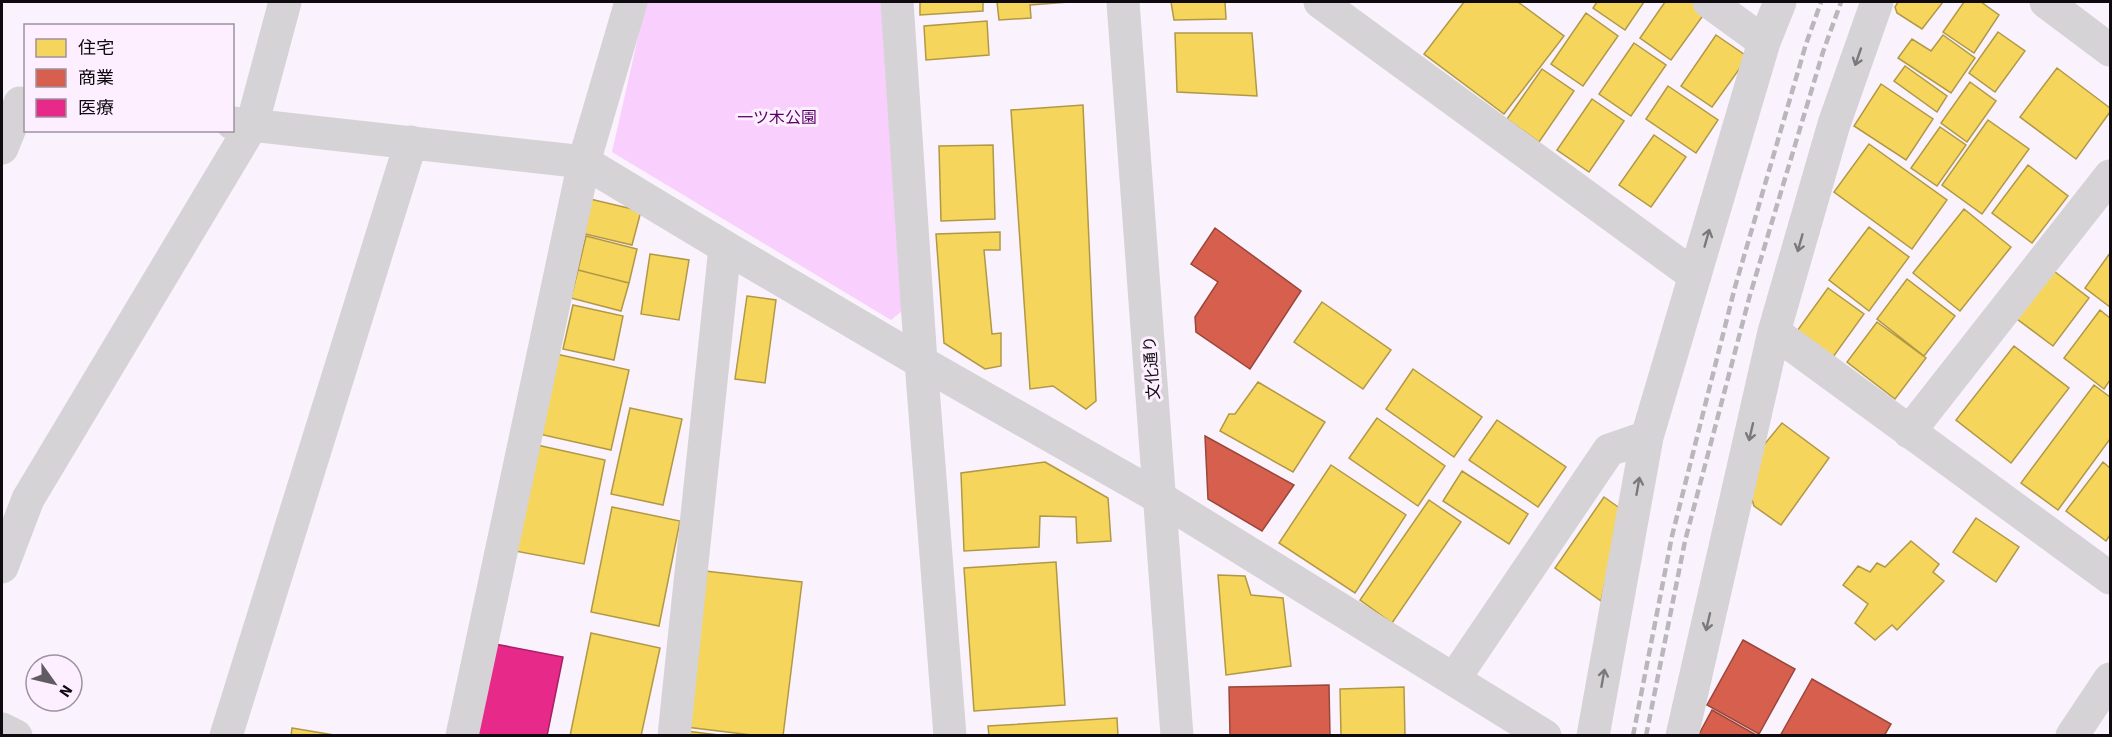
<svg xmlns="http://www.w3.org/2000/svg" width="2112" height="737" viewBox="0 0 2112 737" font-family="'Source Sans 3','Noto Sans JP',sans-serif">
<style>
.green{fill:#f8cffd}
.homes{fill:#f6d55c;stroke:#b19845;stroke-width:1.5}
.shops{fill:#d6604d;stroke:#9a463b;stroke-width:1.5}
.health{fill:#e7298a;stroke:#a62065;stroke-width:1.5}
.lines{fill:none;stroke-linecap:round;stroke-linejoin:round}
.minor{stroke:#d5d3d6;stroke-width:33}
.rail{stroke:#b9b7ba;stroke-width:4.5;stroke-dasharray:9 4.5;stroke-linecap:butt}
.oneway{stroke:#7c797d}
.labels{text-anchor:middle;stroke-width:6;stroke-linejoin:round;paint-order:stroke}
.park-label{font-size:16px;fill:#590064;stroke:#fdefff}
.street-label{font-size:16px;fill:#0f0a10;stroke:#fdefff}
</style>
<rect width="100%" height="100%" fill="#faf2fc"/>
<!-- green -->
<path class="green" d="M646,2H886L902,311L891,320L612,152Z"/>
<!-- homes -->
<path class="homes" d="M920,2H983V11L920,15Z
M997,2H1069L1030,5L1031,18L999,20Z
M1171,2H1225L1226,19L1174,20Z
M1464,2H1518L1564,36L1504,114L1424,54Z
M1597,2H1644L1625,30L1593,8Z
M1665,2H1695L1707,10L1671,60L1640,38Z
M1898,2H1943L1922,29L1897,13L1895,7Z
M1964,2H1981L1999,15L1974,53L1943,32Z
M1586,13L1618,36L1583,86L1551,64Z
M987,21L989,55L926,60L924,26Z
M1998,32L2025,51L1995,92L1969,73Z
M1175,33H1252L1257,96L1177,92Z
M1716,35L1748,57L1712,107L1681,86Z
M1943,35L1975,58L1951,93L1898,58L1912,39L1931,51Z
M1634,43L1666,65L1631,116L1599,94Z
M1905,66L1947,96L1937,112L1894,81Z
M2057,68L2110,108V112L2076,159L2020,117Z
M1542,69L1574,91L1539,142L1507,119Z
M1970,82L1996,101L1967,142L1941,123Z
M1881,84L1933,119L1906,160L1854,126Z
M1668,86L1718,120L1696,153L1646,119Z
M1592,99L1624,121L1589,172L1557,150Z
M1083,105L1096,401L1086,409L1053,386L1030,389L1011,110Z
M1988,120L2029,149L1982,214L1942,185Z
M1940,127L1966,145L1937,186L1911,168Z
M1654,135L1686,157L1651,207L1619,185Z
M1869,144L1947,200L1912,249L1834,192Z
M993,145L995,219L941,221L939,146Z
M2028,165L2068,196L2032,243L1992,213Z
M590,199L641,211L632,245L581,233Z
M1964,209L2011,247L1960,311L1913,273Z
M1869,227L1909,257L1869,311L1829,280Z
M1000,232V250H984L992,334L1001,333V366L985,369L944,343L936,234Z
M586,236L637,249L629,283L578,270Z
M2110,253V307L2085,288Z
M650,254L689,260L679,320L641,314Z
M2050,268L2089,298L2053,346L2013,316Z
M578,270L629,283L621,311L571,298Z
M1907,279L1955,316L1924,356L1877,319Z
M1828,288L1864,314L1833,357L1797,331Z
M747,296L776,300L765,383L735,379Z
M1322,302L1391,350L1363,389L1294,342Z
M573,305L623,316L614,360L563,349Z
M2100,310L2110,318V380L2104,389L2064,358Z
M1877,322L1926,358L1895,399L1847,362Z
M2014,346L2069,388L2011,463L1956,420Z
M556,354L629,370L611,450L539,434Z
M1413,369L1482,417L1454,457L1386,409Z
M1258,382L1325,422L1293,472L1220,431L1229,414H1235Z
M2094,385L2110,397V439L2058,510L2021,483Z
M630,408L682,419L663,505L611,494Z
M1377,418L1445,466L1418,506L1349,458Z
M1497,420L1566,467L1538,507L1469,460Z
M1782,423L1829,458L1781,525L1754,506L1750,493L1763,446Z
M537,445L605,460L584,564L515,551Z
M1045,462L1108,498L1111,541L1077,543L1076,517L1040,516L1039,547L964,551L961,473Z
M2103,462L2110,468V535L2106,541L2066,511Z
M1331,465L1406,515L1355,593L1279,543Z
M1462,471L1528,514L1509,544L1443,501Z
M1604,497L1621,509L1601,601L1555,568Z
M1429,500L1461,522L1392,623L1360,600Z
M612,507L680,521L659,626L591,612Z
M1976,518L2019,547L1996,582L1953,552Z
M1911,541L1939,564L1933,572L1944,581L1897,630L1892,625L1875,640L1855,623L1868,604L1843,585L1858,566L1870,572L1877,563L1885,567Z
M1056,562L1065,705L974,711L964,568Z
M705,571L802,582L783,736H760L686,727Z
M1218,575L1245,576L1251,595L1283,598L1291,666L1226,675Z
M591,633L660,648L641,736H570Z
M1404,687L1405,736H1341L1340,689Z
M1117,718L1118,736H989L988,726Z
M292,728L334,735L291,736Z
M678,730L727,736H678Z"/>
<!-- shops -->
<path class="shops" d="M1215,228L1301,291L1250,369L1196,332L1195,317L1218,282L1191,264Z
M1205,436L1294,485L1262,531L1208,499Z
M1743,640L1795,669L1759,734L1707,705Z
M1812,679L1891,724L1884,736H1780Z
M1329,685L1330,736H1230L1229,687Z
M1712,710L1758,736H1698Z"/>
<!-- health -->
<path class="health" d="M495,644L563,657L547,736H476Z"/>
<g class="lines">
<!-- minor -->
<path class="minor" d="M897,2L921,362L950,736
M1123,2L1177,736
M1320,2L1695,276
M1709,2L1764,42
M2046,2L2110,50
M232,123L584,162L725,247L921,362L1160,498L1545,736
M2,148L20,103
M1774,332L2110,578
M1909,432L2110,176
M2,567L28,499L252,125L285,2
M1454,679L1609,450L1647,437
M2,729L16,736
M226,736L411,142
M462,736L584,162L631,2
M674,736L725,247
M1593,736L1647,437L1764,42L1780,2
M1682,736L1774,332L1834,124L1877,2
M2072,736L2110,679"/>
<!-- rail -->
<path class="rail" d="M1633,736L1672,536L1735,287L1806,44L1821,2
M1646,736L1685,541L1750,295L1823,52L1841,2"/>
</g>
<!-- one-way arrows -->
<defs><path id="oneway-shaft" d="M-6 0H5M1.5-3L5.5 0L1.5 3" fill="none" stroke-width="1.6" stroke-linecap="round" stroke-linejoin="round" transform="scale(1.5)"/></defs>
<g class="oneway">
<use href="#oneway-shaft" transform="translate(1858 57) rotate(109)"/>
<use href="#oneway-shaft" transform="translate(1707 238) rotate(-74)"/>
<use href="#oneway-shaft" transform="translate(1800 243) rotate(106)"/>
<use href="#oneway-shaft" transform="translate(1751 432) rotate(103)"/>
<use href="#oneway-shaft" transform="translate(1638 486) rotate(-80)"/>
<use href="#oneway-shaft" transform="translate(1708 622) rotate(103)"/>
<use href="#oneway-shaft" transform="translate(1603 678) rotate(-80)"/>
</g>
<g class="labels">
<!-- park labels -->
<g class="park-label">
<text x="777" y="123">一ツ木公園</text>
</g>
<!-- street labels -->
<g class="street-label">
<text transform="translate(1151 368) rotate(-94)" y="6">文化通り</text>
</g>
</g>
<!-- border -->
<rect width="2112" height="737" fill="none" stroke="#0f0a10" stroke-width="6"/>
<!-- legend -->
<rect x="24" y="24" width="210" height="108" fill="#fdefff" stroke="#9e939f" stroke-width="1.5"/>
<rect x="36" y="39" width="30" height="18" fill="#f6d55c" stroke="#9e939f" stroke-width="1.5"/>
<text x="78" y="54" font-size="18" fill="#0f0a10">住宅</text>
<rect x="36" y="69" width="30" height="18" fill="#d6604d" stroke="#9e939f" stroke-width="1.5"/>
<text x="78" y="84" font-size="18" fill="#0f0a10">商業</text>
<rect x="36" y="99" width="30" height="18" fill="#e7298a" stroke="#9e939f" stroke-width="1.5"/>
<text x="78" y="114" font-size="18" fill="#0f0a10">医療</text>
<!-- north arrow -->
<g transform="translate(54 683) rotate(124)"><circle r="28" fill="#fdefff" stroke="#9e939f" stroke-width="1.5"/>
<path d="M0-4.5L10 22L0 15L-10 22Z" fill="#615b63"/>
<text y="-9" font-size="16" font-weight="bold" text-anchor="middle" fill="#0f0a10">N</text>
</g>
</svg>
